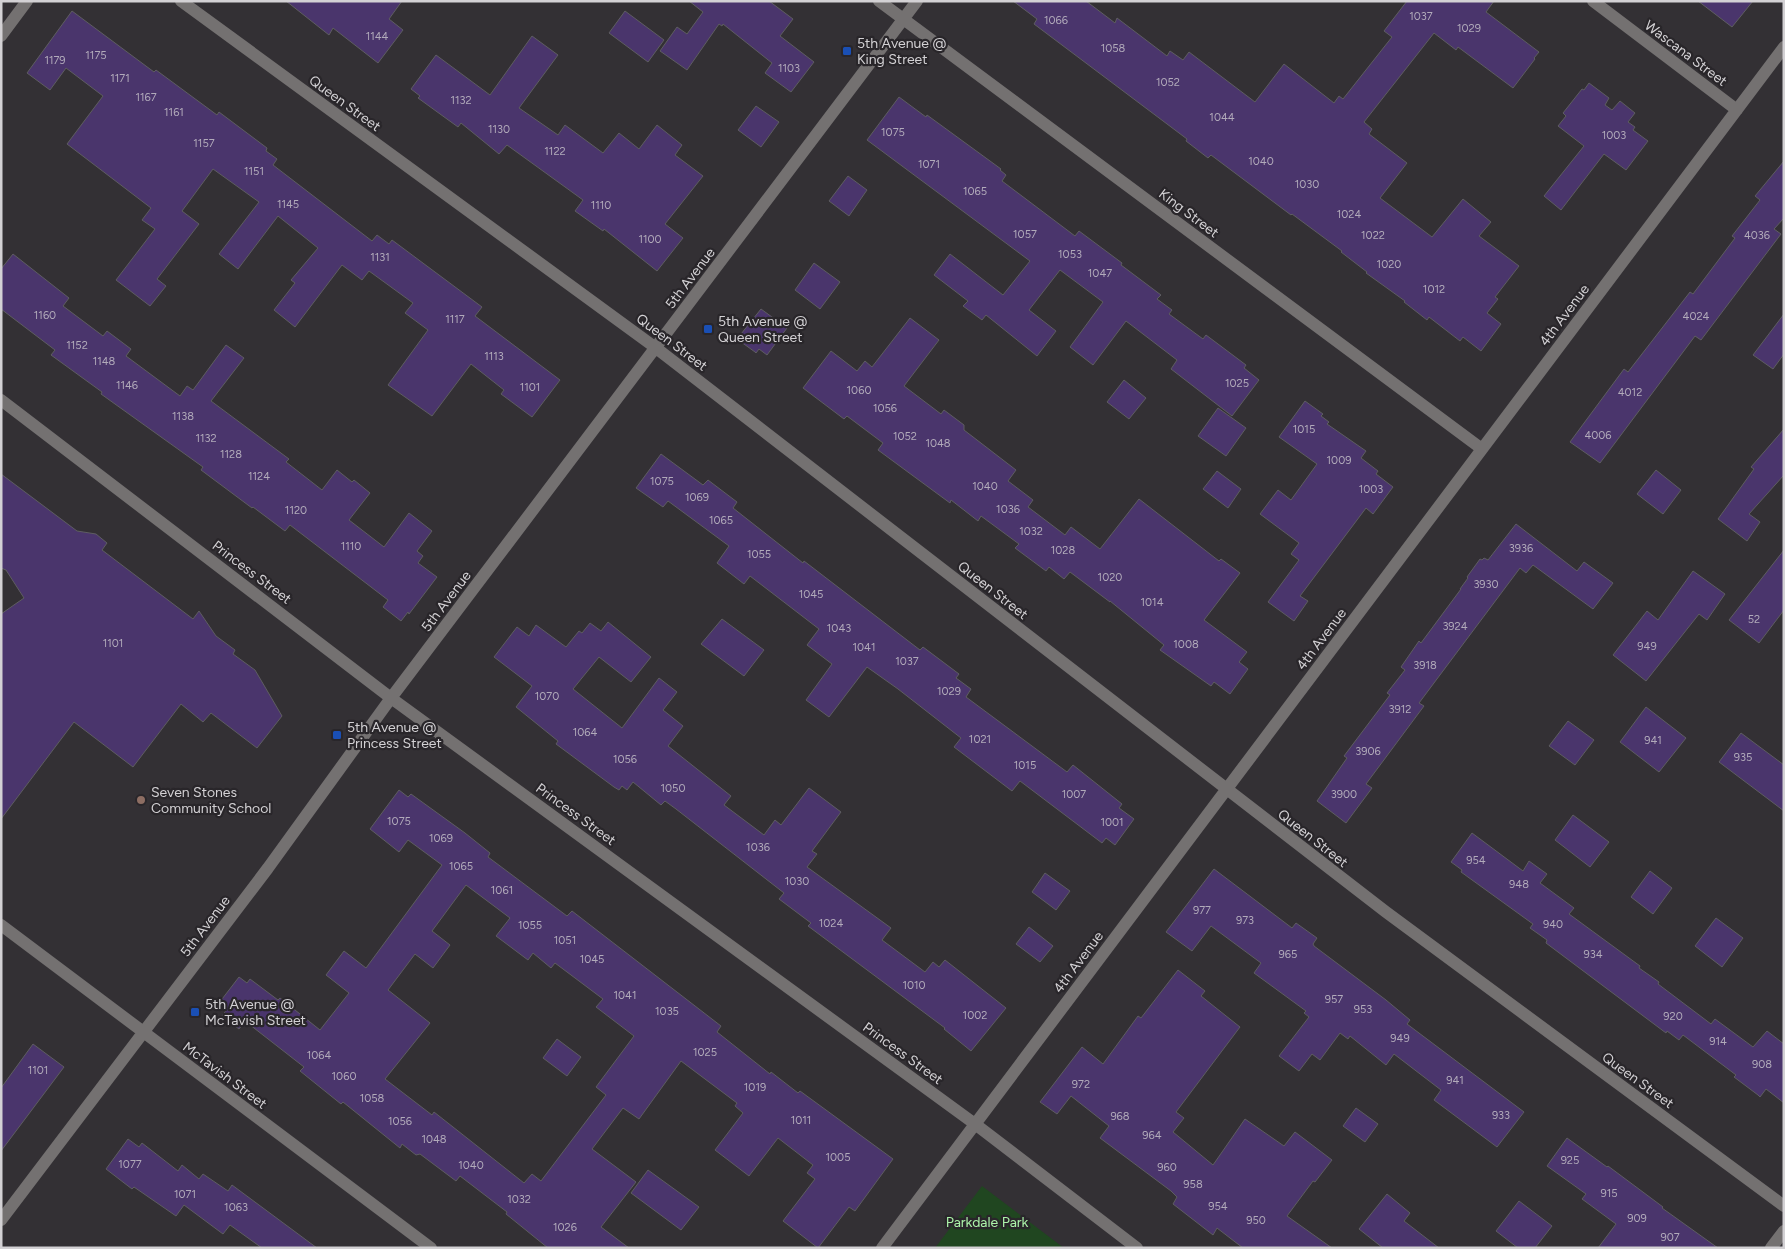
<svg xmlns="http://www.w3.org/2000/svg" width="1785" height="1249" viewBox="0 0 1785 1249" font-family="Figtree,sans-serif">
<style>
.green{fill:#204620}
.building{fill:#4a356c;stroke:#5e5d61;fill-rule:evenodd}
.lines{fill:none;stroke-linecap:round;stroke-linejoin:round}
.minor{stroke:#747171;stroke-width:12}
.transit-dot{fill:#1a4fb4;stroke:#29262a;stroke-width:2}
.education-dot{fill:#8d6e63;stroke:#29262a;stroke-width:2}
.labels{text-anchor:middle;stroke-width:4.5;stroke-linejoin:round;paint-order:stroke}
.number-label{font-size:11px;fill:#b1aaba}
.poi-label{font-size:14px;fill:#d3d1d4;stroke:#29262a;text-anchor:start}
.street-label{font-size:14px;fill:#d3d1d4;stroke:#29262a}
.park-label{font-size:14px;fill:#acf3a9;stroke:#29262a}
</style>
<rect width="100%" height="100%" fill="#333034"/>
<!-- green -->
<path class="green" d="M982,1186L1064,1248H935Z"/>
<!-- building -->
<path class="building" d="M286,1H402L389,19L403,30L378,63L333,28L329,35Z
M689,1H769L793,19L780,36L814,62L791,92L765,73L772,63L723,24L722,26L719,24L687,70L660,51L677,27L687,34L703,12Z
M1013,1H1086L1115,23L1117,18L1167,56L1170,51L1183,60L1189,52L1255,102L1284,64L1334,103L1339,96L1343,99L1392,37L1384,31L1407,1H1494L1486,12L1539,52L1534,58L1535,59L1513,88L1458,47L1456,50L1434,33L1364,122L1372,129L1369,134L1407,163L1380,198L1432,237L1463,199L1491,222L1479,236L1519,266L1495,297L1498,299L1487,313L1501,324L1481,351L1463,337L1460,341L1429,317L1427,320L1404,302L1405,301L1366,273L1367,272L1341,252L1342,251L1292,214L1291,215L1211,155L1208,158L1186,141L1187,139L1034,24L1037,19Z
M1698,1H1753L1732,27Z
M72,11L154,72L156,70L217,115L219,112L267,148L266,151L277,159L273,165L372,241L377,235L389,244L392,240L482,307L475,316L560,380L532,417L501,394L504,390L471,364L432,416L388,385L428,330L405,313L413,303L369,271L362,280L342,265L295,327L274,310L295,283L291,280L318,248L278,216L238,269L219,254L259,202L213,169L182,211L199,224L157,279L166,286L150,306L116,280L155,229L142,220L151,208L67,144L103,96L66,68L50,90L27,73Z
M625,11L664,40L648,62L609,33Z
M532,36L558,55L519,108L558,135L565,125L603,153L619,133L639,149L657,125L682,145L675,155L703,176L665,224L683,238L657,271L604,229L603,231L575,211L583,200L507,145L499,154L461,123L458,127L418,98L420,96L411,89L436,55L490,95Z
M1589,83L1609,98L1605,105L1612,110L1620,101L1635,113L1628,122L1635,127L1633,130L1648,141L1626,170L1604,154L1561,210L1544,196L1584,146L1558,126L1566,116L1563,113L1582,89L1584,90Z
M899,97L926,117L927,115L1001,169L1000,170L1006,175L1002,181L1075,236L1079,231L1122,263L1121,265L1161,295L1157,299L1172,310L1169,314L1203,339L1206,335L1246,365L1244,368L1259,380L1232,416L1171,369L1177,360L1126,321L1093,365L1070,347L1103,302L1060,270L1029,310L1056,331L1037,356L986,315L982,320L963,306L968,301L934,275L950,254L1003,295L1030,261L867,140Z
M756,106L779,122L761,147L738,130Z
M1784,161V218L1774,229L1781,234L1701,340L1695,336L1600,463L1570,442L1624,369L1628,372L1690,292L1693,294L1735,238L1732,236L1760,200L1755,196Z
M848,176L867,190L849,216L829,201Z
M13,254L69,298L63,306L103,336L107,331L131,349L126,356L180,396L187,386L193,390L226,345L244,358L211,401L289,459L286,462L322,490L337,470L352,482L354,480L370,493L349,520L384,547L409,513L432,531L417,551L423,556L418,563L437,577L409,614L408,612L401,621L383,607L388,600L290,525L285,531L253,507L252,508L201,470L203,467L101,394L102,392L51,355L55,350L1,309V269Z
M814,263L840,282L820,309L795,290Z
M761,309L787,328L767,355L759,349L756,353L755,352L737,339Z
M1784,314V354L1773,369L1753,355Z
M910,318L939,340L904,386L941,414L944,410L964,425V430L1016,470L1008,481L1033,500L1028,507L1065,535L1071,527L1100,549L1139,499L1219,561L1221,559L1240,573L1204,620L1247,652L1239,662L1248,669L1230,694L1214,682L1211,686L1160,650L1164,645L1110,601V602L1070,572L1064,579L1049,567L1046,571L1015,548L1019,544L981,516L978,521L951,500L950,503L878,450L883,443L847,416L844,419L803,388L831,351L857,371L865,361L872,367Z
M1124,380L1146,398L1129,419L1107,402Z
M1305,401L1323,414L1321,416L1329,422L1327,424L1366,451L1361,458L1378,471L1376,474L1393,487L1373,514L1366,508L1300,596L1308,601L1294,621L1268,602L1299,560L1291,554L1299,543L1260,514L1278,490L1291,500L1317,464L1279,437Z
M1218,408L1246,428L1226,456L1198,436Z
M1784,429V475L1749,514L1760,522L1747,541L1718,519L1754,469L1751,467Z
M661,454L703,485L708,480L737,502L733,508L803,563L804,561L920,650L923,647L959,674L956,678L971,689L966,697L1067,772L1073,765L1122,804L1119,808L1134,819L1115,845L1106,838L1102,843L1020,781L1012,791L954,747L961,738L898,689L867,667L829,717L806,700L832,664L807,645L819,629L750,576L744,584L717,563L729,546L668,501L663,507L636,488Z
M1656,470L1681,490L1663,514L1637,494Z
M1217,471L1241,489L1228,508L1203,489Z
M1,474L77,531L96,534L107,543L102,550L193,619L199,611L216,636L235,650L233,654L255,670L282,716L257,748L211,713L203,722L181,704L133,767L74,722L1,819V614L24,598L6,570L1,568Z
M1516,524L1577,571L1584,562L1613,583L1593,609L1533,565L1526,573L1520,568L1419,703L1424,706L1366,784L1372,788L1346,823L1317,801L1347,758L1344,756L1390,695L1387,693L1405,670L1401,667L1419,641L1421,643L1461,589H1460L1468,578L1467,577L1480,559L1482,560L1484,558L1488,560Z
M1784,550V610L1759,643L1729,620Z
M1693,571L1725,594L1707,620L1699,614L1646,681L1613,655L1647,611L1658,620Z
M722,619L764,650L744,676L701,644Z
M608,622L651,657L631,682L599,657L573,689L622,728L659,678L677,692L663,710L683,726L668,746L731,796L724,805L764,835L775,820L781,825L809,788L841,812L812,851L817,854L807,867L891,928L882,940L925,972L933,962L939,967L945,960L1006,1008L971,1051L944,1029L945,1028L808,926L811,923L779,899L784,893L676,809L665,801L661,805L633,782L627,790L622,786L619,790L614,787L556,744L558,741L516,707L532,686L494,657L517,627L529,636L536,625L566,647L579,631L582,633L590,623L601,631Z
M1646,707L1686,738L1659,772L1620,742Z
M1568,721L1594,740L1575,765L1549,746Z
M1741,733L1784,765V811L1719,762Z
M399,790L408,797L411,794L465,833L490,853L488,857L567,916L572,911L721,1026L717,1032L770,1074L771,1072L798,1093L800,1091L893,1159L855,1211L849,1207L818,1248L783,1221L815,1179L807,1173L813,1165L778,1138L749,1176L715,1150L743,1113L735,1106L737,1103L681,1061L639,1119L623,1108L592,1149L636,1182L601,1227L629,1248H548L506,1214L507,1212L460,1176L456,1181L420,1154L416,1155L402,1144L400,1148L343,1102L341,1104L300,1071L304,1067L245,1021L239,1029L222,1016L227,1009L219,1003L239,977L247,983L250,979L278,1000L280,998L320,1030L349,993L326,975L344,951L366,968L442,865L408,840L399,852L370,829ZM466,885L510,918L496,936L528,960L533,953L551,968L555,963L603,999L596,1007L634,1036L596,1087L606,1095L541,1181L532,1174L524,1183L434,1112L432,1115L385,1079L430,1023L388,990L415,954L433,968L450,945L432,931Z
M1573,815L1609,842L1590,867L1555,840Z
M1472,833L1523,871L1529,861L1547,874L1540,883L1574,908L1569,914L1640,966L1639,968L1659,982L1658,984L1711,1024L1715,1019L1753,1047L1767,1031L1784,1044V1103L1766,1089L1760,1097L1758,1095L1734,1077L1736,1075L1683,1035L1679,1040L1667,1031L1666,1033L1546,943L1547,940L1530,928L1533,924L1461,872L1462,870L1451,862Z
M1214,869L1292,928L1296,923L1317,938L1313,944L1314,946L1386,1000L1410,1020L1407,1024L1524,1112L1497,1147L1434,1100L1441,1090L1394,1054L1386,1065L1350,1036L1348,1039L1340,1033L1320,1060L1312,1054L1299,1071L1279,1056L1309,1017L1304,1013L1306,1011L1254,973L1261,963L1211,926L1192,951L1166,932Z
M1650,871L1672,888L1653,914L1631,897Z
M1045,873L1070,891L1056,910L1032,892Z
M1716,918L1743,938L1722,967L1695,946Z
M1029,927L1053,946L1040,962L1016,944Z
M1178,970L1205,991L1201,996L1240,1027L1176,1112L1184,1118L1173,1132L1213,1165L1245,1119L1284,1146L1295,1132L1332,1160L1315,1182L1313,1181L1287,1216L1332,1248H1243L1217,1228L1213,1235L1173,1204L1177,1197L1171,1191L1100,1138L1109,1126L1071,1096L1057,1114L1040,1102L1082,1047L1103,1064L1138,1016L1141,1018Z
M557,1039L581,1057L567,1076L543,1058Z
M33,1044L64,1067L1,1151V1088Z
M1356,1108L1378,1124L1365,1142L1343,1126Z
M1567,1138L1607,1167L1608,1166L1663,1207L1662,1208L1718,1248H1598L1616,1224L1582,1199L1586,1194L1547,1166Z
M128,1139L139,1147L142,1143L178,1171L182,1165L199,1179L203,1174L228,1191L232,1185L317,1248H262L230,1225L223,1234L184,1205L176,1216L134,1187L132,1189L106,1169Z
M648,1170L699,1207L681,1230L631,1193Z
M1387,1194L1410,1213L1404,1221L1439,1248H1383L1359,1229Z
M1519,1201L1552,1226L1535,1248H1518L1496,1231Z"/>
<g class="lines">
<!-- minor -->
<path class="minor" d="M181,1L656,348L1386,912L1784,1206
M879,1L1482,449
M1593,1L1737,110
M1,36L27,1
M1,400L391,698L975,1124L1137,1248
M1,925L431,1248
M1,1220L268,868L391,698L917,1
M882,1248L1784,47
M1771,1248L1784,1231"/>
</g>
<!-- markers -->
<g class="transit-dot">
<rect x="842" y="46" width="10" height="10" rx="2.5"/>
<rect x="703" y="324" width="10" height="10" rx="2.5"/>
<rect x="332" y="730" width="10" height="10" rx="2.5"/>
<rect x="190" y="1007" width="10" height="10" rx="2.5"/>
</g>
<circle class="education-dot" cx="141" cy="800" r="5"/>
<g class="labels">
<!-- number labels -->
<g class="number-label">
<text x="1421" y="20">1037</text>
<text x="1056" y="24">1066</text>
<text x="1469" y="32">1029</text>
<text x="377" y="40">1144</text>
<text x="1113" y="52">1058</text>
<text x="96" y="59">1175</text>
<text x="55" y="64">1179</text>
<text x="789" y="72">1103</text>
<text x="120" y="82">1171</text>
<text x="1168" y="86">1052</text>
<text x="146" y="101">1167</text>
<text x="461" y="104">1132</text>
<text x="174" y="116">1161</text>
<text x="1222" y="121">1044</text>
<text x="499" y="133">1130</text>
<text x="893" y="136">1075</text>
<text x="1614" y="139">1003</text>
<text x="204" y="147">1157</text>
<text x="555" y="155">1122</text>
<text x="1261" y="165">1040</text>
<text x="929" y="168">1071</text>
<text x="254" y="175">1151</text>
<text x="1307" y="188">1030</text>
<text x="975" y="195">1065</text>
<text x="288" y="208">1145</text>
<text x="601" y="209">1110</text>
<text x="1349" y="218">1024</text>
<text x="1025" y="238">1057</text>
<text x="1373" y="239">1022</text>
<text x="1757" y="239">4036</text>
<text x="650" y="243">1100</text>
<text x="1070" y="258">1053</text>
<text x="380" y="261">1131</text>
<text x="1389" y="268">1020</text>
<text x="1100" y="277">1047</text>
<text x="1434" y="293">1012</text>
<text x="45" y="319">1160</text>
<text x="1696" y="320">4024</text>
<text x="455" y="323">1117</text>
<text x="77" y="349">1152</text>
<text x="494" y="360">1113</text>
<text x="104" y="365">1148</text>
<text x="1237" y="387">1025</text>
<text x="127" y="389">1146</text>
<text x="530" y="391">1101</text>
<text x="859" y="394">1060</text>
<text x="1630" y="396">4012</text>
<text x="885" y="412">1056</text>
<text x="183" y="420">1138</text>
<text x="1304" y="433">1015</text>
<text x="1598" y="439">4006</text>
<text x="905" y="440">1052</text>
<text x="206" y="442">1132</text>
<text x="938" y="447">1048</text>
<text x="231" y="458">1128</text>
<text x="1339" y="464">1009</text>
<text x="259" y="480">1124</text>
<text x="662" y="485">1075</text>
<text x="985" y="490">1040</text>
<text x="1371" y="493">1003</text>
<text x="697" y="501">1069</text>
<text x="1008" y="513">1036</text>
<text x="296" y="514">1120</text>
<text x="721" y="524">1065</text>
<text x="1031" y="535">1032</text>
<text x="351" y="550">1110</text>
<text x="1521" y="552">3936</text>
<text x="1063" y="554">1028</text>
<text x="759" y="558">1055</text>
<text x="1110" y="581">1020</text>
<text x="1486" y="588">3930</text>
<text x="811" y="598">1045</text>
<text x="1152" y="606">1014</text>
<text x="1754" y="623">52</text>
<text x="1455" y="630">3924</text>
<text x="839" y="632">1043</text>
<text x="113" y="647">1101</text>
<text x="1186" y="648">1008</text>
<text x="1647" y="650">949</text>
<text x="864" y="651">1041</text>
<text x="907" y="665">1037</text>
<text x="1425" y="669">3918</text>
<text x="949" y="695">1029</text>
<text x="547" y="700">1070</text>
<text x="1400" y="713">3912</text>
<text x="585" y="736">1064</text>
<text x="980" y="743">1021</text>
<text x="1653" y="744">941</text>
<text x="1368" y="755">3906</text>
<text x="1743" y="761">935</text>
<text x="625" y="763">1056</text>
<text x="1025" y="769">1015</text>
<text x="673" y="792">1050</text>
<text x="1074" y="798">1007</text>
<text x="1344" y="798">3900</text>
<text x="399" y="825">1075</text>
<text x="1112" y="826">1001</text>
<text x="441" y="842">1069</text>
<text x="758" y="851">1036</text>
<text x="1476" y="864">954</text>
<text x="461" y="870">1065</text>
<text x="797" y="885">1030</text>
<text x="1519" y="888">948</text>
<text x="502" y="894">1061</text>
<text x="1202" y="914">977</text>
<text x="1245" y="924">973</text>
<text x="831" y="927">1024</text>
<text x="1553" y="928">940</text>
<text x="530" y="929">1055</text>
<text x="565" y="944">1051</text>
<text x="1288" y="958">965</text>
<text x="1593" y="958">934</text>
<text x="592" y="963">1045</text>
<text x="914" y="989">1010</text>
<text x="625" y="999">1041</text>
<text x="1334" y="1003">957</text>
<text x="1363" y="1013">953</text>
<text x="667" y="1015">1035</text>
<text x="975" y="1019">1002</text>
<text x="1673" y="1020">920</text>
<text x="1400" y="1042">949</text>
<text x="1718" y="1045">914</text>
<text x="705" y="1056">1025</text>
<text x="319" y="1059">1064</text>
<text x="1762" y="1068">908</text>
<text x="38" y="1074">1101</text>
<text x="344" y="1080">1060</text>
<text x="1455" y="1084">941</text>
<text x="1081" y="1088">972</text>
<text x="755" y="1091">1019</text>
<text x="372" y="1102">1058</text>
<text x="1501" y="1119">933</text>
<text x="1120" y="1120">968</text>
<text x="801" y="1124">1011</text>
<text x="400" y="1125">1056</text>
<text x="1152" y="1139">964</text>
<text x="434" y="1143">1048</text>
<text x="838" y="1161">1005</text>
<text x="1570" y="1164">925</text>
<text x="130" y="1168">1077</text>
<text x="471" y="1169">1040</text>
<text x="1167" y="1171">960</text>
<text x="1193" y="1188">958</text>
<text x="1609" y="1197">915</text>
<text x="185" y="1198">1071</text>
<text x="519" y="1203">1032</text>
<text x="1218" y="1210">954</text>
<text x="236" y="1211">1063</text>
<text x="1637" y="1222">909</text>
<text x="1256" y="1224">950</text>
<text x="565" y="1231">1026</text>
<text x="1670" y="1241">907</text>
</g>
<!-- poi labels -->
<g class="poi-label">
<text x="857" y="48">5th Avenue @<tspan x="857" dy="16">King Street</tspan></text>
<text x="718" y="326">5th Avenue @<tspan x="718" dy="16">Queen Street</tspan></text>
<text x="347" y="732">5th Avenue @<tspan x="347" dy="16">Princess Street</tspan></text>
<text x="151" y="797">Seven Stones<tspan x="151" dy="16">Community School</tspan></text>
<text x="205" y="1009">5th Avenue @<tspan x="205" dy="16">McTavish Street</tspan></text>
</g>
<!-- street labels -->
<g class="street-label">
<text transform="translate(1686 53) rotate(37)" y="5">Wascana Street</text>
<text transform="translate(345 103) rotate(36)" y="5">Queen Street</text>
<text transform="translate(1189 213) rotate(37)" y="5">King Street</text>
<text transform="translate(690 278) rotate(-53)" y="5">5th Avenue</text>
<text transform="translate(1564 315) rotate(-53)" y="5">4th Avenue</text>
<text transform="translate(672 342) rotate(37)" y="5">Queen Street</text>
<text transform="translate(252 572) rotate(37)" y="5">Princess Street</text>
<text transform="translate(993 590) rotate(38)" y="5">Queen Street</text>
<text transform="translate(446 601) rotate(-53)" y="5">5th Avenue</text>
<text transform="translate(1321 639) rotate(-53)" y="5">4th Avenue</text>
<text transform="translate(576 814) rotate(36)" y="5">Princess Street</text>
<text transform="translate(1313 838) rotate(38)" y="5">Queen Street</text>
<text transform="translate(205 926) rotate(-53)" y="5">5th Avenue</text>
<text transform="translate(1078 962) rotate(-53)" y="5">4th Avenue</text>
<text transform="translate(903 1053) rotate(36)" y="5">Princess Street</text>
<text transform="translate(225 1075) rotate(37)" y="5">McTavish Street</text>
<text transform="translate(1638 1080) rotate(36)" y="5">Queen Street</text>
</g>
<!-- park labels -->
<g class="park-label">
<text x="987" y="1227">Parkdale Park</text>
</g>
</g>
<!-- border -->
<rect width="1785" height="1249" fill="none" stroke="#d3d1d4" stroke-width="5"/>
</svg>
